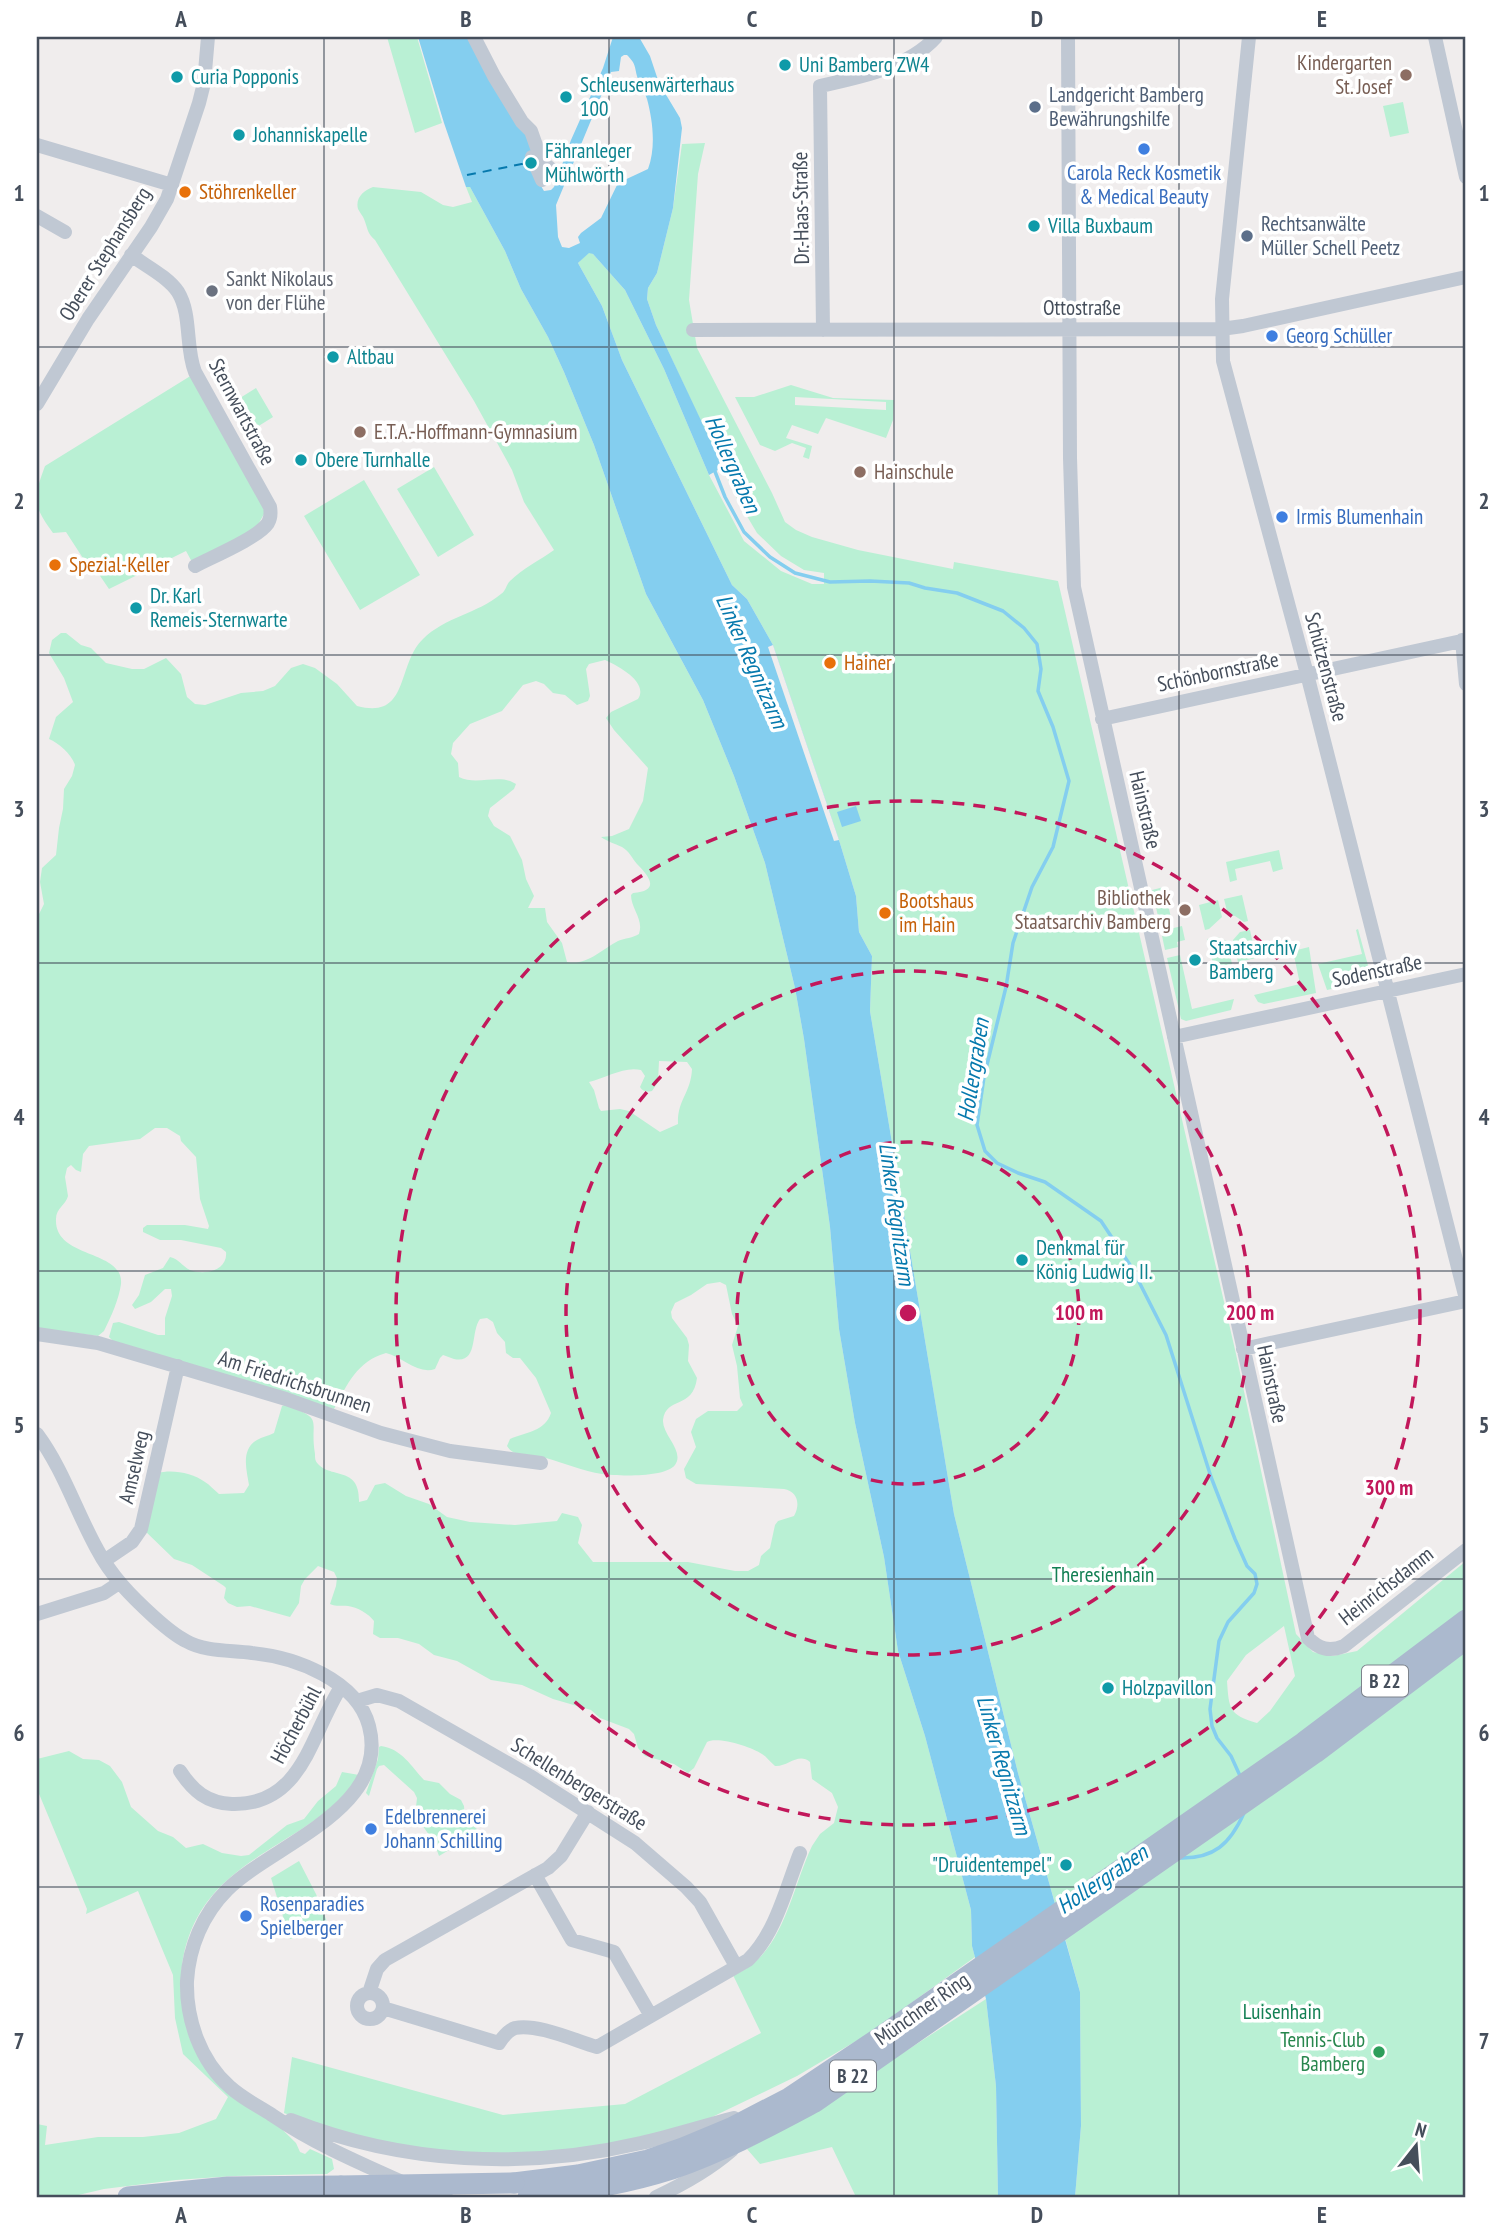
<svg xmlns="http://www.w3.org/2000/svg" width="1503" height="2234" viewBox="0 0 1503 2234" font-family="'PT Sans Narrow',sans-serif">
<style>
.green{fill:#b9f0d4;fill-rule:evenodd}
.water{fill:#84ceef;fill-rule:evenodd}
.pier{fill:#f0eded}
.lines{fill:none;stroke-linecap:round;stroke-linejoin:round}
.stream{stroke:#84ceef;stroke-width:3.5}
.ferry{stroke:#0679ad;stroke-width:2;stroke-dasharray:9 7;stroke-linecap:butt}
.street{stroke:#c0c8d3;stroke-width:14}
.primary{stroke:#abb9ce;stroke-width:21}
.primary-bridge{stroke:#abb9ce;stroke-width:21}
.grid{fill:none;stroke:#454e5b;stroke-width:2;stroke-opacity:0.55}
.ring{fill:none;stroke:#c2185b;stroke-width:3.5;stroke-dasharray:12 9}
.culture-dot{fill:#0f9aa8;stroke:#fff;stroke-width:2.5}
.education-dot{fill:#8d6e63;stroke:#fff;stroke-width:2.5}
.service-dot{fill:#5c6f8a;stroke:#fff;stroke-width:2.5}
.shop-dot{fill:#3f7fe0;stroke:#fff;stroke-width:2.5}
.food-dot{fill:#e8710a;stroke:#fff;stroke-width:2.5}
.worship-dot{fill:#6b7280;stroke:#fff;stroke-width:2.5}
.leisure-dot{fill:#2e9e5b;stroke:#fff;stroke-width:2.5}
.labels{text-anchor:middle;stroke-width:7;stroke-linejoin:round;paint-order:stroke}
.shield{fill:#fff;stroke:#7d838c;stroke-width:2}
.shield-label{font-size:19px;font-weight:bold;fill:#454e5b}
.education-label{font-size:21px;fill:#785e54;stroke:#fff;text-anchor:end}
.culture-label{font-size:21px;fill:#0d838f;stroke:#fff;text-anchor:start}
.service-label{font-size:21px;fill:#4e5e75;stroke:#fff;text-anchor:start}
.shop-label{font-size:21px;fill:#366cbe;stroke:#fff;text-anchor:start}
.food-label{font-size:21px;fill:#c56008;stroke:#fff;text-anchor:start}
.street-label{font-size:21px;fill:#454e5b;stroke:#fff}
.worship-label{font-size:21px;fill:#5b616d;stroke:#fff;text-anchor:start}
.park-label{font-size:21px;fill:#138054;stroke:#fff}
.leisure-label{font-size:21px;fill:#27864d;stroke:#fff;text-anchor:end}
.water-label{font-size:23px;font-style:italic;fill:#0679ad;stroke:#fff}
.centre{fill:#c2185b;stroke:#fff;stroke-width:3.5}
.ring-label{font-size:21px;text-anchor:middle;font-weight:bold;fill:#c2185b;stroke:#fff;stroke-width:7;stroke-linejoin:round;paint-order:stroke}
.neatline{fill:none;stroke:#454e5b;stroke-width:2.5}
.grid-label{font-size:23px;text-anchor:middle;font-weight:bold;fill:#454e5b}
</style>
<rect width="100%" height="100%" fill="#f0eded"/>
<!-- green -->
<path class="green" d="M387,37H417L442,123L415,133Z
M1403,102L1409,133L1390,137L1383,106Z
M705,143L698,174L689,300L697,348L772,493L785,522L796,530L812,537L858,550L953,569L954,562L1058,581L1236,1354L1296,1634L1313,1652L1333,1656L1357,1651L1466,1561V1609L1303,1735L1056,1907L1018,1773L954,1514L870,1011L872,956L859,932L856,896L839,840L773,645L747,599L732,585L622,360L602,306L578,263L589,252L593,254L625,290L664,369L709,475L744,541L781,571L812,584H824V573L804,570L781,556L757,533L738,501L656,325L647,299L648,288L657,273L673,208L682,144ZM1284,1626L1295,1676L1270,1711L1257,1723C1229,1715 1229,1709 1227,1681L1246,1655Z
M373,187L421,192L443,205L453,207L472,202L466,187H470L505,251L521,289L548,337L564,372L594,445L646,594L703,700L734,776L765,863L795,988L804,1039L830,1227L839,1329L855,1423L884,1557L898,1651L925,1736L971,1910L972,1946L975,1957L868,2034L797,2076L710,2118L636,2141L561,2152L468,2155L367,2140L295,2117L284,2113L292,2057L503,2115L625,2104L761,2033L733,1975C783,1957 791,1890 812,1846L820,1834L834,1823L838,1807L832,1793L812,1779L810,1762C798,1752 788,1767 775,1766C770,1762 767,1757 762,1754C752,1747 717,1736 707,1742L694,1768L688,1773L674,1764L645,1756L638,1748L634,1734L629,1729L600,1718L591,1710L553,1699L522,1685L491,1680L457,1661L434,1655L419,1644L398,1638H380L373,1634L374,1621C369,1614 357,1607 348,1606C341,1605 337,1607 330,1604L336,1586L337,1578L334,1572L318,1566L305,1579L301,1586L299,1603L290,1617L250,1606L237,1607L228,1603L224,1598L226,1588L224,1586L192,1565L174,1559L144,1530L158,1473C172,1469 193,1473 205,1482C210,1485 214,1490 219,1494L244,1493L249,1485C247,1471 240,1450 257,1440C262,1437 268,1436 274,1433L282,1406L285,1405C326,1420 309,1418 315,1454C315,1458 315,1461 318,1464C332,1479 360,1466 359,1502L367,1500L375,1485L385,1483L406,1496L429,1504L447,1517L470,1522L515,1525L557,1521L562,1513L578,1517L582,1525L578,1543L593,1562H688L735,1571H748L759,1565L761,1556L770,1548L775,1525L778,1521L794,1516C801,1504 797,1491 784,1489L696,1484L686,1478L684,1469L696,1447L691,1432L696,1419L708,1411H737L743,1405L740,1398L737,1366L732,1345L738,1326L732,1314L726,1285L720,1282L707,1284L691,1295L675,1303L671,1312L672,1318L687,1338L689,1345L688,1361L697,1378C693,1410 666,1396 663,1420C662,1435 685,1451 675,1465C665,1478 617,1476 602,1474C583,1471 564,1463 546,1458C532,1454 515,1459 507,1446L510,1439C525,1432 545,1432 551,1413L536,1378L520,1358H513L506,1353L505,1342L497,1333L493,1322L487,1318L480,1319C470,1332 479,1364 454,1359C450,1358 447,1356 443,1355L440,1358L435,1369C418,1375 403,1357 386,1353C357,1361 347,1385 334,1409L113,1341L109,1337L113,1323L119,1322L158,1335H165V1318L172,1296L171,1289H165L151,1302L135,1309L132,1305L139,1295L145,1275L163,1268L170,1257C179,1259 182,1266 190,1270C205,1276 228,1270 226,1252L221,1248L181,1240H160L143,1232V1228L147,1225H185L208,1229L209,1226L200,1199L196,1157L181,1141L180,1136L167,1128H155L140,1139L89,1146L83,1154L81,1172L76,1170L71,1165L67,1168L65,1177L68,1196C66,1205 56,1208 56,1219C54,1259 124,1249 121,1284C119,1299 111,1317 104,1331L98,1336L37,1328V918L44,904L40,882L42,868L56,855L59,828L63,809L64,789L72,776L75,765C72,755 59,743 49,739L56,717L73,702L64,678L49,653L52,640L61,633H66L81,645L91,648L106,663L132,669H144L166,658L181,674L187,697L195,704L205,705L241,693L263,691L275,686L291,668L303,664L315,668L337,684L357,706C410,720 396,665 423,639C445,617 477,614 501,594C506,591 506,585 510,581C522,569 540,560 554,550L524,502L512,470L474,401L375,240C367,233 368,229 364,219C363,216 360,213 358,209C355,198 364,190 373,187ZM605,660C618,666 649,682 638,699L611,712L606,718L614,730L648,768L643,801L629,829L612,836L601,837C608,842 614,843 622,847C629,851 632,858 637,864C649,876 661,891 633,893L631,895C631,909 644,919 639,934C633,938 625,938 618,941C602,949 587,966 567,962L562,943L547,922L545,908H528L534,896L526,879L522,860L510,836L494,826L488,816L490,808L514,789L516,784C500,773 477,786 459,777L458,763L451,754L453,743L470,724L502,711L523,685L536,681L544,684L553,693L565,695L577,705L588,701L590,696L586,669L589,664ZM659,1061L687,1062L692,1069C691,1093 677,1100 678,1124L660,1132L629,1111L620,1109L601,1111L599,1108L594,1090L589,1082C606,1078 624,1066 641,1070L645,1076L640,1087C643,1092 647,1092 652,1091L658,1082Z
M192,375L264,508V514L255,530L192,562L186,551L109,589L94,567L90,569L66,532L53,533C32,504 33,499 45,466Z
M791,385L833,398L894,400L893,420L886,438L826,418L818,434L792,425L786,438L812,446L809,459L803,457L806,448L792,443L775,451L760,445L735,397H754ZM795,397L886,402V410L795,405Z
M256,388L273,417L257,427L240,398Z
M434,467L474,535L438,557L397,489Z
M364,480L420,575L360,610L304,516Z
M1279,850L1283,869L1273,872L1270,861L1235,869L1237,880L1230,882L1226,862Z
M1164,887L1172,922L1160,925L1152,890Z
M1242,895L1248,921L1244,922L1235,916L1228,915L1224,899Z
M1218,900L1222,917L1209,929L1205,930L1199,905Z
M1182,926L1185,940L1177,942L1178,947L1165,950L1161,931Z
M1358,929L1372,980L1327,990L1318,964L1362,954L1356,930Z
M1250,930L1256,958L1238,962L1233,940L1240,932Z
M1217,937L1227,941L1232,964L1214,968L1207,939Z
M1309,947L1316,993L1264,1004L1258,1002L1254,995L1300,984L1293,951Z
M1180,955L1192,1009L1234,999L1231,1010L1186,1021L1181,1019L1167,958Z
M1466,1649V2197H1075L1081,2126L1080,1992L1065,1938Z
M381,1746C402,1749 411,1766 424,1780L439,1783L450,1794L461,1800L464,1806L465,1820L477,1829L469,1838L439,1856L434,1842L420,1822L416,1807L417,1798L414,1792L384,1765L379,1766L377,1769L369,1796L366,1793L378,1759L379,1747Z
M69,1751L83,1759L99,1760L110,1766L122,1782L131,1807L158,1831L173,1837L186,1848L203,1844L222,1853L241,1856L249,1855L287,1825L304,1819L318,1801L336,1786L342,1772L359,1775C340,1807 308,1825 278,1844C255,1858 228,1876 211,1897C178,1937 174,1991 190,2039L296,2143L300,2152L305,2154L310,2149L332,2159L334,2169L327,2174L234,2176L176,2180L104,2189L70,2197H37V2124L47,2126L45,2145L98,2137H143L179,2133L216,2119L228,2097L183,2054L175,2018L173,1975L138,1891L86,1914L87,1909L37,1789V1759Z
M299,1861L316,1894L329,1927L290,1939L271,1878Z
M986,1999L996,2086L998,2197H856L832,2147L760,2164L747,2149L807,2115Z"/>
<!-- water -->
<path class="water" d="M418,37H468L525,131L535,156L538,181L544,191L551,190L554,187L571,140L603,68L613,37H639L650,56L659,83L680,118L682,128L673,208L657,273L648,288L647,299L656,325L723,467L709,475L664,369L625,290L593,254L589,253L578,263L602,306L622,360L732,585L747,599L773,645L839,840L856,896L859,932L872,956L870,1011L954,1514L1018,1773L1080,1992L1081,2126L1075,2197H998L996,2086L986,1999L972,1946L971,1910L925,1736L898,1651L884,1557L855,1423L839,1329L830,1227L804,1039L795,988L765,863L734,776L703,700L646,594L594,445L564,372L548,337L521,289L505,251L470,187H466L444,123ZM624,55H627C637,65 634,67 638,79C640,86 645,92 647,99C653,121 656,148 648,169L618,183L601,218L581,233L578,237L580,243L569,248L562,247L558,237L556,205L611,72L619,71L621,57Z
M856,806L861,821L842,827L837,812Z"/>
<!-- pier -->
<path class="pier" d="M773,645L839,840L834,841L768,647Z"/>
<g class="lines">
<!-- stream -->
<path class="stream" d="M714,469L725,497L744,532L770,557L795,573L830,582L870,581L909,583L925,588L957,593L1003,611L1024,628L1037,644L1041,669L1038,691L1053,727L1069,781L1053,847L1032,887L1013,943L1006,987L984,1077L977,1125L985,1151L997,1163L1018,1173L1045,1182L1101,1221L1132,1268L1166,1335L1211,1477L1235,1539L1247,1566L1255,1574L1257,1584L1254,1593L1228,1622L1219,1641L1210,1709L1212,1726L1217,1738L1231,1756L1241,1778
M1179,1858C1214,1859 1230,1844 1244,1813"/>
<!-- ferry -->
<path class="ferry" d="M467,175L527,163"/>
<!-- street -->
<path class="street" d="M474,37L494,76L522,122L531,131L542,162L551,169L542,180L532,157
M1068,37L1070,458L1074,587L1308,1638C1319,1649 1329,1652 1344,1646L1466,1550
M1249,37L1222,299L1223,361L1307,674L1466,1299
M1435,37L1466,177
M37,145L172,185
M37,216L65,232
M131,255C146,266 168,277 178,292C192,315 185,347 195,372L270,507C271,513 271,518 268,523C258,538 212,557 195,566
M693,330L1221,329L1243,326L1466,277
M823,330L820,86C860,77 908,68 936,37
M37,404L88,319L151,227L167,199L199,103L204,83L208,37
M1462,640L1466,684
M1102,719L1466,640
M1174,1037L1466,974
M37,1334L98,1343L286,1399L381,1433L450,1451L541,1463
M1243,1349L1466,1301
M37,1434C63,1469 76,1511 97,1549C111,1576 132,1597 154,1617C164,1626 174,1635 186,1641C205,1652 231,1650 252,1653C295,1657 357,1680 369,1726C391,1809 272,1845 227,1890C203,1914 189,1947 187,1981C186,2019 200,2061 230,2087C242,2098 258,2106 272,2115C313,2143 357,2162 402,2182
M104,1561L132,1542L141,1529L178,1366
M37,1614L104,1593L119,1583
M357,1701L377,1695L399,1701L530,1776L635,1843L686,1887L700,1902L736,1966
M180,1771C193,1791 207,1803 232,1804C303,1806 311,1733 341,1687
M535,1875L572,1940L614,1952L651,2016
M369,1993L377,1969L385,1960L548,1868L561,1856L588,1812
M357 2006a13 13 0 1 1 26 0a13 13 0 1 1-26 0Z
M383,2008L499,2043C503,2037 508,2030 515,2028C537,2023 576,2041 597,2047L748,1960C776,1933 786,1888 800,1853
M291,2120C403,2164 525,2170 641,2143C672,2136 703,2126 734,2118
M421,2189L446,2197
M656,2197C684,2184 709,2170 732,2150"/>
<!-- primary -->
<path class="primary" d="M514,2183L578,2175L648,2160L683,2148L731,2128L789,2098L876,2040L1304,1742L1466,1620
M128,2197L228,2187L341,2186
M528,2197C577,2192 625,2184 672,2169C722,2152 768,2127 815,2102L1315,1753L1466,1639"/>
<!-- primary-bridge -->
<path class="primary-bridge" d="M341,2186L514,2183"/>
</g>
<!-- grid -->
<path class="grid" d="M324,37V2197M609,37V2197M894,37V2197M1179,37V2197M37,347H1466M37,655H1466M37,963H1466M37,1271H1466M37,1579H1466M37,1887H1466"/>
<!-- distance rings -->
<g class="ring">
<circle cx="908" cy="1313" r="171"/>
<circle cx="908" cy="1313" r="342"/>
<circle cx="908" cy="1313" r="512"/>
</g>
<!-- markers -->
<g class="culture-dot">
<circle cx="785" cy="65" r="7"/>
<circle cx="177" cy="77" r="7"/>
<circle cx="566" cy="97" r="7"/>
<circle cx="239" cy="135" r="7"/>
<circle cx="531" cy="163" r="7"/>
<circle cx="1034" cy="226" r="7"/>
<circle cx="333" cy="357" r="7"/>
<circle cx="301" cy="460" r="7"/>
<circle cx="136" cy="608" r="7"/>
<circle cx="1195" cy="960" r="7"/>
<circle cx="1022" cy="1260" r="7"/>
<circle cx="1108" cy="1688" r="7"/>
<circle cx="1066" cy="1865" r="7"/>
</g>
<g class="education-dot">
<circle cx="1406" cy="75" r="7"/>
<circle cx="360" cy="432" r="7"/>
<circle cx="860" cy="472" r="7"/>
<circle cx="1185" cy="910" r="7"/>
</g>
<g class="service-dot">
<circle cx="1035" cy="107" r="7"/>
<circle cx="1247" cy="236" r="7"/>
</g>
<g class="shop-dot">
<circle cx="1144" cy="149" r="7"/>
<circle cx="1272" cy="336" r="7"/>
<circle cx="1282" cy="517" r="7"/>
<circle cx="371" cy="1829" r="7"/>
<circle cx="246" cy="1916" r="7"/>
</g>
<g class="food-dot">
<circle cx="185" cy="192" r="7"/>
<circle cx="55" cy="565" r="7"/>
<circle cx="830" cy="663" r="7"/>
<circle cx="885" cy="913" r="7"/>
</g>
<circle class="worship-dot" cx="212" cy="291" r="7"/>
<circle class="leisure-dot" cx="1379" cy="2052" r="7"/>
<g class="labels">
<!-- shield labels -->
<g class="shield">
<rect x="1362" y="1665.5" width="46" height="31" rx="5"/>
<rect x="830" y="2060.5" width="46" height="31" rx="5"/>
</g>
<g class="shield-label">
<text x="1385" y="1688">B 22</text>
<text x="853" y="2083">B 22</text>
</g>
<!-- education labels -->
<g class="education-label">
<text x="1392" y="70">Kindergarten<tspan x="1392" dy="24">St. Josef</tspan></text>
<text x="374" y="439" text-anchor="start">E.T.A.-Hoffmann-Gymnasium</text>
<text x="874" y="479" text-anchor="start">Hainschule</text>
<text x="1171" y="905">Bibliothek<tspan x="1171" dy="24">Staatsarchiv Bamberg</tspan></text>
</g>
<!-- culture labels -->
<g class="culture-label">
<text x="799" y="72">Uni Bamberg ZW4</text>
<text x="191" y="84">Curia Popponis</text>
<text x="580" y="92">Schleusenwärterhaus<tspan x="580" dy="24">100</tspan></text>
<text x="253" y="142">Johanniskapelle</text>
<text x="545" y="158">Fähranleger<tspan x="545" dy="24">Mühlwörth</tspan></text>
<text x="1048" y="233">Villa Buxbaum</text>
<text x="347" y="364">Altbau</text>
<text x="315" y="467">Obere Turnhalle</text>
<text x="150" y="603">Dr. Karl<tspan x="150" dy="24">Remeis-Sternwarte</tspan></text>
<text x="1209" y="955">Staatsarchiv<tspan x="1209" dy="24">Bamberg</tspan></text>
<text x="1036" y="1255">Denkmal für<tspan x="1036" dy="24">König Ludwig II.</tspan></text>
<text x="1122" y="1695">Holzpavillon</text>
<text x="1052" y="1872" text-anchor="end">"Druidentempel"</text>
</g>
<!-- service labels -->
<g class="service-label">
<text x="1049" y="102">Landgericht Bamberg<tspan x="1049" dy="24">Bewährungshilfe</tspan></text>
<text x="1261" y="231">Rechtsanwälte<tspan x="1261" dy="24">Müller Schell Peetz</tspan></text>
</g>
<!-- shop labels -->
<g class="shop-label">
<text x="1144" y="180" text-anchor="middle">Carola Reck Kosmetik<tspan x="1144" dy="24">&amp; Medical Beauty</tspan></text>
<text x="1286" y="343">Georg Schüller</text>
<text x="1296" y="524">Irmis Blumenhain</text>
<text x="385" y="1824">Edelbrennerei<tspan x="385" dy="24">Johann Schilling</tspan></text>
<text x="260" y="1911">Rosenparadies<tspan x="260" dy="24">Spielberger</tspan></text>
</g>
<!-- food labels -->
<g class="food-label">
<text x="199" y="199">Stöhrenkeller</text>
<text x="69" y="572">Spezial-Keller</text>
<text x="844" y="670">Hainer</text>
<text x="899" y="908">Bootshaus<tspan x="899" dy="24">im Hain</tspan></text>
</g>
<!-- street labels -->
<g class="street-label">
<text transform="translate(801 208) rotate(-91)" y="7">Dr.-Haas-Straße</text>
<text transform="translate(105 254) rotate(-58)" y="7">Oberer Stephansberg</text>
<text x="1082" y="315">Ottostraße</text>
<text transform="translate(242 412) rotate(62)" y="7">Sternwartstraße</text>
<text transform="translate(1326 667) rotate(75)" y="7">Schützenstraße</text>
<text transform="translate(1218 672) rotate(-12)" y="7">Schönbornstraße</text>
<text transform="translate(1145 810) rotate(77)" y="7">Hainstraße</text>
<text transform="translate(1377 971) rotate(-12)" y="7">Sodenstraße</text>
<text transform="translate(295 1382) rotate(18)" y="7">Am Friedrichsbrunnen</text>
<text transform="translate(1272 1384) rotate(78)" y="7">Hainstraße</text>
<text transform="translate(134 1467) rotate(-77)" y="7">Amselweg</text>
<text transform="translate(1386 1586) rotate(-38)" y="7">Heinrichsdamm</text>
<text transform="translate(296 1725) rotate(-62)" y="7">Höcherbühl</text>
<text transform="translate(579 1784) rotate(32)" y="7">Schellenbergerstraße</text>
<text transform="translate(922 2009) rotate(-35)" y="7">Münchner Ring</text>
</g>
<!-- worship labels -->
<g class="worship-label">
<text x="226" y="286">Sankt Nikolaus<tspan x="226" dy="24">von der Flühe</tspan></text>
</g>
<!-- park labels -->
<g class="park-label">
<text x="1103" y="1582">Theresienhain</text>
<text x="1282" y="2019">Luisenhain</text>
</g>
<!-- leisure labels -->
<g class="leisure-label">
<text x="1365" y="2047">Tennis-Club<tspan x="1365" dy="24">Bamberg</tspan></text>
</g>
<!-- water labels -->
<g class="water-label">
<text transform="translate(733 464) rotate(66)" y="8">Hollergraben</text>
<text transform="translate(752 661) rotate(66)" y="8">Linker Regnitzarm</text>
<text transform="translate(973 1070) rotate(-81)" y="8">Hollergraben</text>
<text transform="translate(897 1214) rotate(82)" y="8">Linker Regnitzarm</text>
<text transform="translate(1004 1765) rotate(74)" y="8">Linker Regnitzarm</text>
<text transform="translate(1102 1879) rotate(-34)" y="8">Hollergraben</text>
</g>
</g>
<circle cx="908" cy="1313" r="10" class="centre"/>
<g class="ring-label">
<text x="1079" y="1320">100 m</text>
<text x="1250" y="1320">200 m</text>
<text x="1389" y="1495">300 m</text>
</g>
<!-- border -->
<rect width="1503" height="2234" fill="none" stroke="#ffffff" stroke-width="77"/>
<!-- north arrow -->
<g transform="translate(1416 2146) rotate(17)" stroke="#ffffff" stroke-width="5" paint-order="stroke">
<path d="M0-5L12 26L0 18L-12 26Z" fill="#454e5b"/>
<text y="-10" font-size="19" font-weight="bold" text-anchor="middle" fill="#454e5b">N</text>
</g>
<rect x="38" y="38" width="1426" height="2158" class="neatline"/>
<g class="grid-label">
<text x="181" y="27">A</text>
<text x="466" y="27">B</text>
<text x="752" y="27">C</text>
<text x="1037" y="27">D</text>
<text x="1322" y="27">E</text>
<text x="19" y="201">1</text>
<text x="1484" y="201">1</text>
<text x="19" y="509">2</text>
<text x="1484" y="509">2</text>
<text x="19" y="817">3</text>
<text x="1484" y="817">3</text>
<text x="19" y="1125">4</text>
<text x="1484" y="1125">4</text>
<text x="19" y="1433">5</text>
<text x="1484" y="1433">5</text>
<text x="19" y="1741">6</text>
<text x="1484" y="1741">6</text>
<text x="19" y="2049">7</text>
<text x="1484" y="2049">7</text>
<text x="181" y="2223">A</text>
<text x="466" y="2223">B</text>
<text x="752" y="2223">C</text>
<text x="1037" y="2223">D</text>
<text x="1322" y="2223">E</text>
</g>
</svg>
